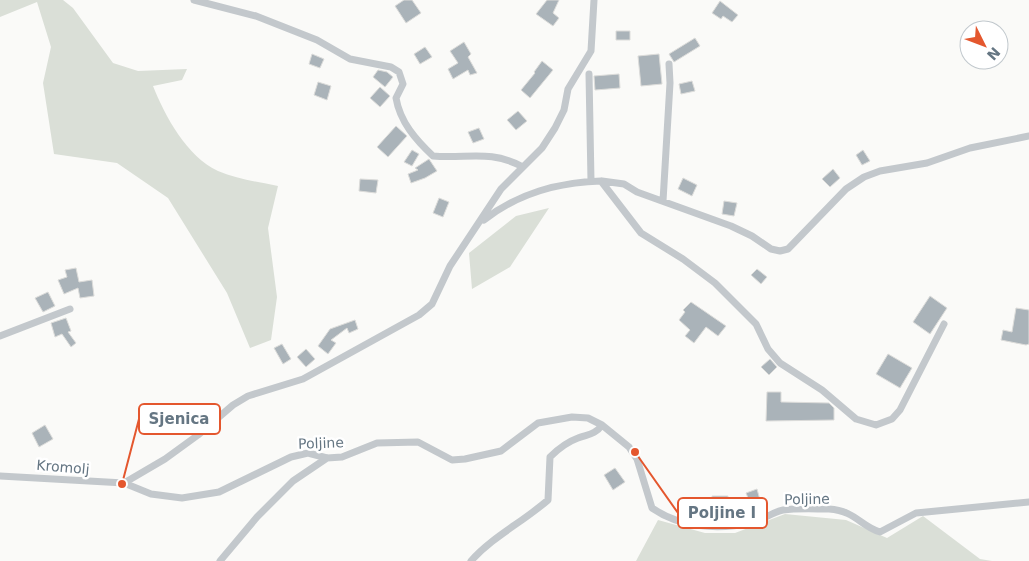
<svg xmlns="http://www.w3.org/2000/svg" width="1029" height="561" viewBox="0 0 1029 561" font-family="'DejaVu Sans',sans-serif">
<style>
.green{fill:#dadfd7}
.building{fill:#aab3b9;stroke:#dcdcda}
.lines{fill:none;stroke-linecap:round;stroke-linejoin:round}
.street{stroke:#c3c8cc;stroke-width:7}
.labels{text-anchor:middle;stroke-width:5;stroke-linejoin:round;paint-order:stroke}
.street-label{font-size:14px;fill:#657683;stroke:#fff}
.leader{fill:none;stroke:#e4572e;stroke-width:2}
.callout-dot{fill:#e4572e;stroke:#fff;stroke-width:2}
.callout{fill:#fff;stroke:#e4572e;stroke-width:2}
.callout-label{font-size:15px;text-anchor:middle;font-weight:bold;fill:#657683}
</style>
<rect width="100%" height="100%" fill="#fafaf8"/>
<!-- green -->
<path class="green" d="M0,0H63L73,8L113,63L138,71L187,69L182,80L153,86C165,116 187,157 218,171C237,179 258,182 278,186L268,228L277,297L271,340L250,348L227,293L168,198L117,163L54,154L43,83L51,47L37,2L0,17Z
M549,208L510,267L472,289L469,253L516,216Z
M785,514L846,520L887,538L923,516L980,559L992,561H636L658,520L705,533H735Z"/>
<!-- building -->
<path class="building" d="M404,0H412L421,13L406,23L395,6Z
M547,0H559L553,13L559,18L553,26L536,14Z
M720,1L738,15L732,22L723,16L721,19L712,13Z
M616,31H630V40H616Z
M695,38L700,46L674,62L669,54Z
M464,42L471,54L468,57L477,73L470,75L468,70L453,79L448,69L458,63L450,51Z
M425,47L432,57L420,64L414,54Z
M312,54L324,59L320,68L309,64Z
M659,54L662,84L641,86L638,56Z
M542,61L553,70L530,98L521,90L535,73L534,72Z
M378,70L387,72L393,77L385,87L373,77Z
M619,74L620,88L595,90L594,76Z
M692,81L695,91L681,94L679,84Z
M318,82L331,86L327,100L314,95Z
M380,87L390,96L380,107L370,98Z
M518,111L527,121L516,130L507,120Z
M396,126L407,136L388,157L377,147Z
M479,128L484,139L473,143L468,132Z
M412,150L419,154L412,166L404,162Z
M863,150L870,161L862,165L856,155Z
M429,159L437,171L425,178L411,183L408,174L418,170L415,168Z
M833,169L840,178L830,187L822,179Z
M683,178L697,185L692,196L678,189Z
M360,179L378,180L376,193L359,191Z
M439,198L449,202L443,217L433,213Z
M724,201L737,203L734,216L722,214Z
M76,268L79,282L92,280L94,296L80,298L78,288L64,294L58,280L67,277L65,270Z
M757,269L767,277L761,284L751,275Z
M48,292L55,306L43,312L35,298Z
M930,296L947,308L930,334L913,322Z
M691,302L726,326L718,336L706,327L694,343L685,336L690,330L679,320L685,312L683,310Z
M1016,308L1029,310V344L1026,345L1001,340L1003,330L1012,332Z
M66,318L71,331L68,332L76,343L71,347L62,334L55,337L51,323Z
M355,320L358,329L349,333L347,328L331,340L336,343L328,354L318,346L330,329Z
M282,344L291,359L283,364L274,348Z
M306,349L315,359L306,367L297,357Z
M888,354L912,368L900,388L876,374Z
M770,359L777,367L769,375L761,367Z
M767,392H781V402L829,403L834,408V420L766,421Z
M45,425L53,439L39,447L32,433Z
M615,468L625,482L613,490L604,475Z
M757,489L760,500L750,503L746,493Z
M712,496H728V510L712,509Z"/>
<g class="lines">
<!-- street -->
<path class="street" d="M194,0L256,16L317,40L350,59L391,67L399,72L403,84L396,98C400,122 416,140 433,156C467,159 490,149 523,167
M589,74L591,181
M602,181L624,184L637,192L731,226L752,236L771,249L780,251L788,249L846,189L864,177L880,171L927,163L970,148L1029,136
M663,201L670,83L669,64
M484,220C517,194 559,182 601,181L641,233L683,259L715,283L756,324L768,349L780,363L822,390L856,419L876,425L892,419L900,410L944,324
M0,336L70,309
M0,476L124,483L151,494L182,498L219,492L291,457L308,453L327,458L342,457L377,443L418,442L452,460L465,459L501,451L538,423L572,417L588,418L602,425L629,447L637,459L652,508C681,528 718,530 751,523C762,521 772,512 783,510C797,508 815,509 829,509C856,511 860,526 880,532L916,513L1029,502
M124,483L165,459L198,435L233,405L248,396L303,379L419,315L432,304L450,266L501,189L542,148L555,128L564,110L568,89L591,51L594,0
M220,561L257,517L293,481L327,458
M471,561C492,537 523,522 548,500L550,457C558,449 567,442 578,438C588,434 595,435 602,425"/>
</g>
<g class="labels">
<!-- street labels -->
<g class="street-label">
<text transform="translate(321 443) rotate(-2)" y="5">Poljine</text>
<text transform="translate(63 467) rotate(5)" y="5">Kromolj</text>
<text transform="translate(807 499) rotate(-1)" y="5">Poljine</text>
</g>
</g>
<!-- callouts -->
<path class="leader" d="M122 484L139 419M635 452L678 513"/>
<g class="callout-dot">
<circle cx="122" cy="484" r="5"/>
<circle cx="635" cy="452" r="5"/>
</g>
<g class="callout">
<rect x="139" y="404" width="81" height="30" rx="5"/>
<rect x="678" y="498" width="89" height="30" rx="5"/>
</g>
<g class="callout-label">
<text x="179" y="424">Sjenica</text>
<text x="722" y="518">Poljine I</text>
</g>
<!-- north arrow -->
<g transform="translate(984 45) rotate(132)"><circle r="24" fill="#ffffff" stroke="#c1c8cd"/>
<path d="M0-4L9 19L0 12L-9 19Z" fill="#e4572e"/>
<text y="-8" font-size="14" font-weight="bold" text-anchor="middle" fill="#657683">N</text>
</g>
</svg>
